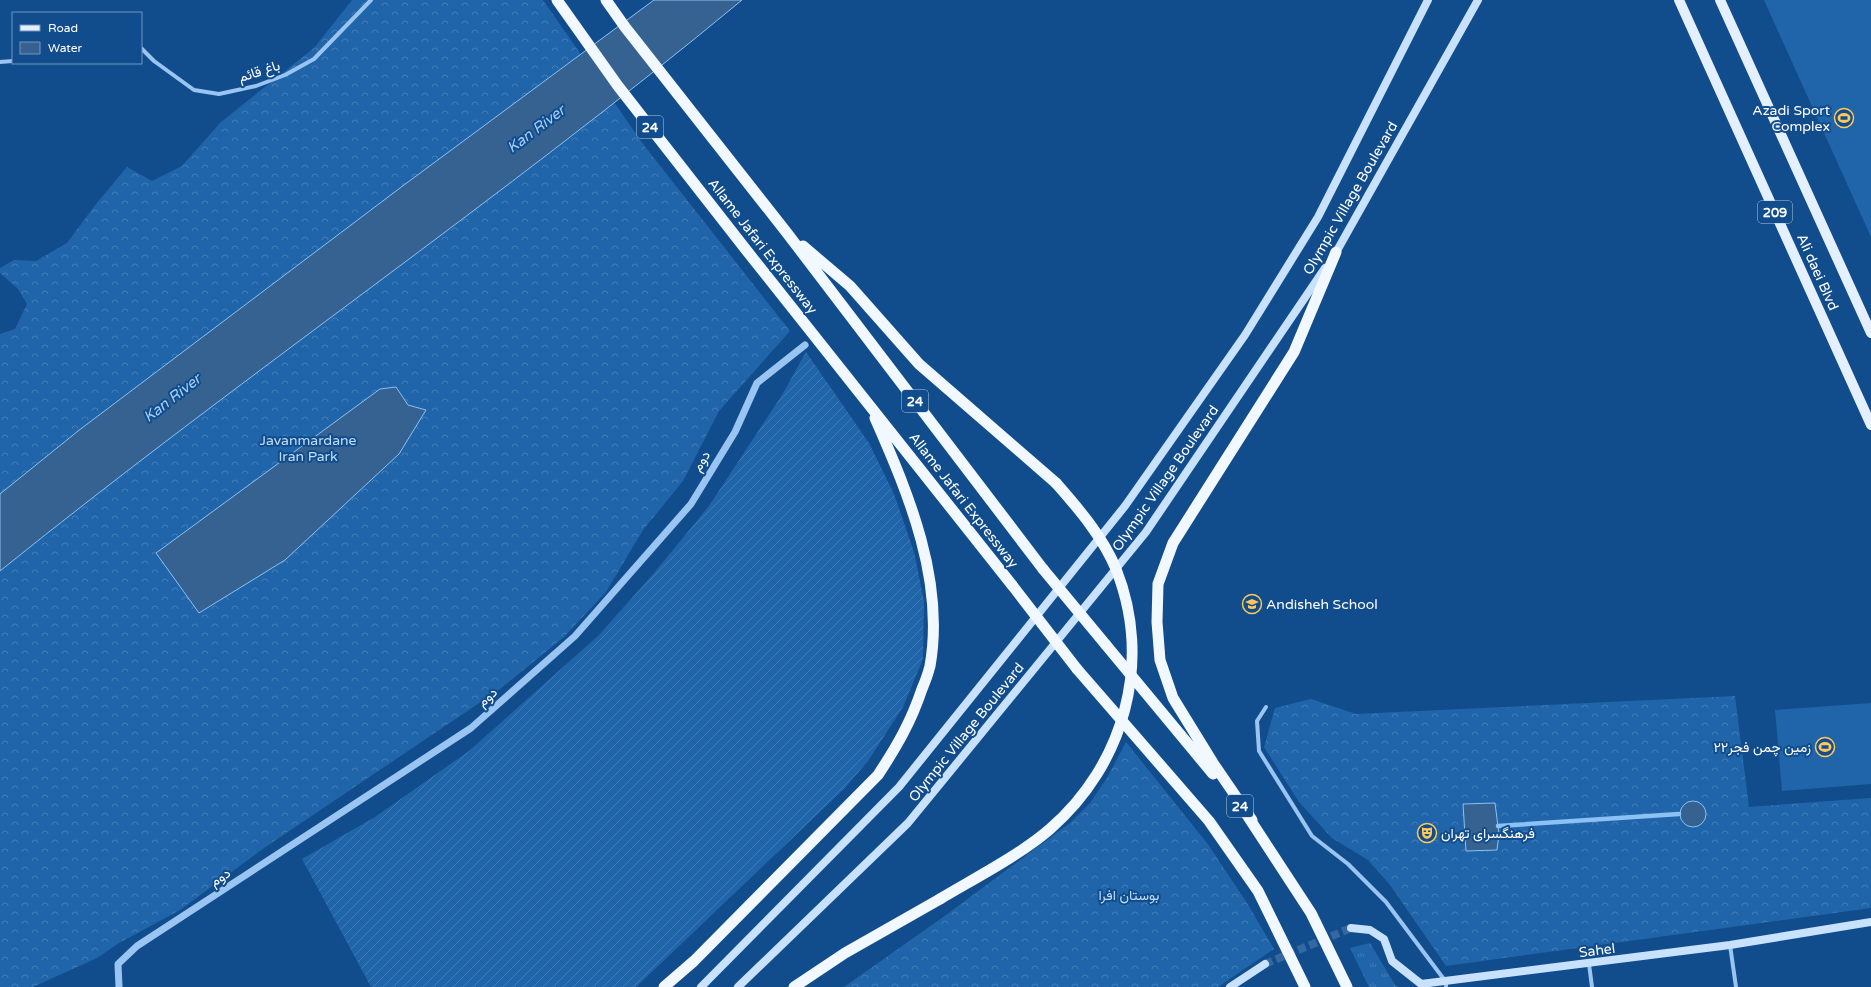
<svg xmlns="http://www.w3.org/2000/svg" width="1871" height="987" viewBox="0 0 1871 987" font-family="'Varela Round',Vazirmatn,sans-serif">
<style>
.grass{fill:url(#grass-tufts)}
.forest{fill:url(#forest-crowns)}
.garden{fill:url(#garden-furrows)}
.pitch{fill:#2065aa}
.water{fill:#366291;stroke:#8bc1f5}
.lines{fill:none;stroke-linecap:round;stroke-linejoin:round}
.stream{stroke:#8bc1f5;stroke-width:4.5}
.secondary-tunnel{stroke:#35689e;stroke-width:8;stroke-dasharray:8 4;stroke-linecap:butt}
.minor{stroke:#9ac5f2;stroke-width:4}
.tertiary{stroke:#9ac5f2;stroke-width:7}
.secondary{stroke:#c8e1fc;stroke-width:8}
.primary{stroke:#e4f0ff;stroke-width:10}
.trunk{stroke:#f2f8ff;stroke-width:11}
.trunk-bridge{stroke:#f2f8ff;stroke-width:11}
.labels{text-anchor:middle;stroke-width:4;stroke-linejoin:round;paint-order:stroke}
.shield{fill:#114d8d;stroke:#b8cadd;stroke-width:1}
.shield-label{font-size:13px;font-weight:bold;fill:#fff}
.street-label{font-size:14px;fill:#fff;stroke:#114d8d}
.poi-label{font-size:14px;fill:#fff;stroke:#114d8d;text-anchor:end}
.park-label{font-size:14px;fill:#c1dffd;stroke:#114d8d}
.water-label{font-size:15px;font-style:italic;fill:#a6cff9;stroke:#114d8d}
</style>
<defs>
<pattern id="grass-tufts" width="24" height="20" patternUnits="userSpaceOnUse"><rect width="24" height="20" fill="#2065aa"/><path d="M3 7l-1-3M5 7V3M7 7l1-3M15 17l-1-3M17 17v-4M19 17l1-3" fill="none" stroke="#417cb7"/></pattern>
<pattern id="forest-crowns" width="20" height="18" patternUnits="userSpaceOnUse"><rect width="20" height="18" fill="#2065aa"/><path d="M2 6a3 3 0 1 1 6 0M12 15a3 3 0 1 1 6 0" fill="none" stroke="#417cb7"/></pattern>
<pattern id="garden-furrows" width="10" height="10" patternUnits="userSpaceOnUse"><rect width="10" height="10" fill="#2065aa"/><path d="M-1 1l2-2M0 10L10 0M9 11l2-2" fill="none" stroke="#417cb7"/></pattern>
</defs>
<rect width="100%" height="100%" fill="#114d8d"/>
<!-- grass -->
<path class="grass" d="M1370,943L1395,985L1398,987H1369L1350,948Z"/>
<!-- forest -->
<path class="forest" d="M352,0H543L643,144L790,331L719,411L683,481L643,530L606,592L564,637L500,689L264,848L180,910L119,943L97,958L33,987H0V334L15,329L27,304L18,289L0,273V268L14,260L36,261L67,243L96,204L127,167L152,181L182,166L221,122L314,48Z
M1735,696L1749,807L1871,798V908L1446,966L1390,885L1368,860L1332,838L1299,802L1264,747L1275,708L1311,699L1356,714Z
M1126,742L1207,843L1247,903L1274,949L1218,987H844L946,915L1070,823L1090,803L1107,778Z"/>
<!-- garden -->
<path class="garden" d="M806,352L869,443L894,494L914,552L924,601L923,659L903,707L868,761L844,789L636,987H371L302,859L375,817L469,751L599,635L654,573L709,506L782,395Z"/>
<!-- pitch -->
<path class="pitch" d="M1764,0H1871V237Z
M1871,703V784L1782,791L1775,710Z"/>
<!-- water -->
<path class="water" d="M654,0H742C502,199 243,375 0,571V494L78,431L404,185Z
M396,387L408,405L426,410L399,454L285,560L199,613L156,553L380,389Z
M1680 814a13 13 0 1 1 26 0a13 13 0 1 1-26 0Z
M1495,803L1499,834L1497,850L1466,851L1463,804Z"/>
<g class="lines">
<!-- stream -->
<path class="stream" d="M1498,826L1679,814"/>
<!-- secondary-tunnel -->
<path class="secondary-tunnel" d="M1265,964L1351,928"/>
<!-- minor -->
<path class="minor" d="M141,48L154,61L194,90L219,94L256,86L285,75L314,59L371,0
M0,62L13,61
M1266,707L1257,721L1259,751L1312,836L1348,864L1386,902L1446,982V987
M1730,945L1736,987
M1589,964L1592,987"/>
<!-- tertiary -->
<path class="tertiary" d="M119,987L118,964L137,946L471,728L575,636L691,504L735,432L757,383L805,345"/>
<!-- secondary -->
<path class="secondary" d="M1334,256L1478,0
M1351,928L1370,930L1384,939L1392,961L1421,984L1730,945L1871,922
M701,987L899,787L1125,506L1245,335L1318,217L1428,0
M738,987L908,823L1146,532L1325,268
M1230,987L1265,964"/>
<!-- primary -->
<path class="primary" d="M1679,0L1871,425
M1720,0L1871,333"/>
<!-- trunk -->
<path class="trunk" d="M557,0L618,86L747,251L1012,585
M606,0L625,27L787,233L1043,569
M803,246L850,286L919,364L1056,483
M1106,645L1213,774
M1077,669L1209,821L1258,891L1305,987
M1247,815L1311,913L1347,987
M1252,820L1213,763L1173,698L1160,660L1157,622L1158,584L1173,543L1294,352L1336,252
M664,987L694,961L878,775C897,746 911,722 922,689C925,682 928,674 930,666C945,581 909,495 875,418
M794,987L845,953L940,899"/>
<!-- trunk-bridge -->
<path class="trunk-bridge" d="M1043,569L1106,645
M1012,585L1077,669
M940,899C975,878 1020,855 1050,829C1124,765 1153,662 1116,569C1103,537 1078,508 1056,483"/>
</g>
<!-- icons -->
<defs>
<symbol id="stadium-ring" viewBox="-11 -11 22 22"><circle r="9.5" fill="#114d8d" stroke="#ffc85a" stroke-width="1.5"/><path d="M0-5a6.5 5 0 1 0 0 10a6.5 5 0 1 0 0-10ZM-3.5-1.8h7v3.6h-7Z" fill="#ffc85a"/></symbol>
<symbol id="school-ring" viewBox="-11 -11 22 22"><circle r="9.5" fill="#114d8d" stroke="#ffc85a" stroke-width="1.5"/><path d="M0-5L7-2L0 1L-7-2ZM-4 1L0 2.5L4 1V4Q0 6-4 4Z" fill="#ffc85a"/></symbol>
<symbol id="theatre-ring" viewBox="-11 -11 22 22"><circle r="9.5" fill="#114d8d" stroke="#ffc85a" stroke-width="1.5"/><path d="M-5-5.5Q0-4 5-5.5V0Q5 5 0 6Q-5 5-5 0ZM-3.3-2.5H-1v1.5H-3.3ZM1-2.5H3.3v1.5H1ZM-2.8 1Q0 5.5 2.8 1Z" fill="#ffc85a"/></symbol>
</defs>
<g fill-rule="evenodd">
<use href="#stadium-ring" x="1833" y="107" width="22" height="22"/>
<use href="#school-ring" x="1241" y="593" width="22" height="22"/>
<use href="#stadium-ring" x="1814" y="736" width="22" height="22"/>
<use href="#theatre-ring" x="1416" y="822" width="22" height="22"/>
</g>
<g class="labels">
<!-- shield labels -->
<g class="shield">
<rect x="637" y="116" width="26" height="22" rx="3"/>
<rect x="1758" y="201" width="34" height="22" rx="3"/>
<rect x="902" y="390" width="26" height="22" rx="3"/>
<rect x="1227" y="795" width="26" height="22" rx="3"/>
</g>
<g class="shield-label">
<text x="650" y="132">24</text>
<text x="1775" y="217">209</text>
<text x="915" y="406">24</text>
<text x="1240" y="811">24</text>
</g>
<!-- street labels -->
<g class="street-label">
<text transform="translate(259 71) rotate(-18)" y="5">باغ قائم</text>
<text transform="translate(1350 198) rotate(-60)" y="5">Olympic Village Boulevard</text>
<text transform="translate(763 246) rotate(52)" y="5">Allame Jafari Expressway</text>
<text transform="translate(1818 272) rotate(66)" y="5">Ali daei Blvd</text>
<text transform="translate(701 461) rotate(-59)" y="5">دوم</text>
<text transform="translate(1165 478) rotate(-55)" y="5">Olympic Village Boulevard</text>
<text transform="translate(964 500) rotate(52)" y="5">Allame Jafari Expressway</text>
<text transform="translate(487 697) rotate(-42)" y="5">دوم</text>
<text transform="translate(966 732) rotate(-51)" y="5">Olympic Village Boulevard</text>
<text transform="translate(220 877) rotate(-33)" y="5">دوم</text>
<text transform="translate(1597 950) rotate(-7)" y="5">Sahel</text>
</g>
<!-- poi labels -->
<g class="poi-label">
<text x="1830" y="115">Azadi Sport<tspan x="1830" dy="16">Complex</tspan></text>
<text x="1266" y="609" text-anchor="start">Andisheh School</text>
<text x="1811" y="752">زمین چمن فجر۲۲</text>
<text x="1441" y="838" text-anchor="start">فرهنگسرای تهران</text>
</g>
<!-- park labels -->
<g class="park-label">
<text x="308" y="445">Javanmardane<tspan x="308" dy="16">Iran Park</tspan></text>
<text x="1129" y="900">بوستان افرا</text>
</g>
<!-- water labels -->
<g class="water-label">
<text transform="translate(536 129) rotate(-37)" y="5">Kan River</text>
<text transform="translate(172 398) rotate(-38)" y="5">Kan River</text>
</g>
</g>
<!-- legend -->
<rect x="12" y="12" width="130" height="52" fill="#114d8d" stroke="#7094bb"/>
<rect x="20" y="25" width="20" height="6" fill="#e4f0ff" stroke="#7094bb"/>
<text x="48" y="32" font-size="12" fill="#ffffff">Road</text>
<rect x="20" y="42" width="20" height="12" fill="#366291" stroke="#7094bb"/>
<text x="48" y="52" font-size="12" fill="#ffffff">Water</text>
</svg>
